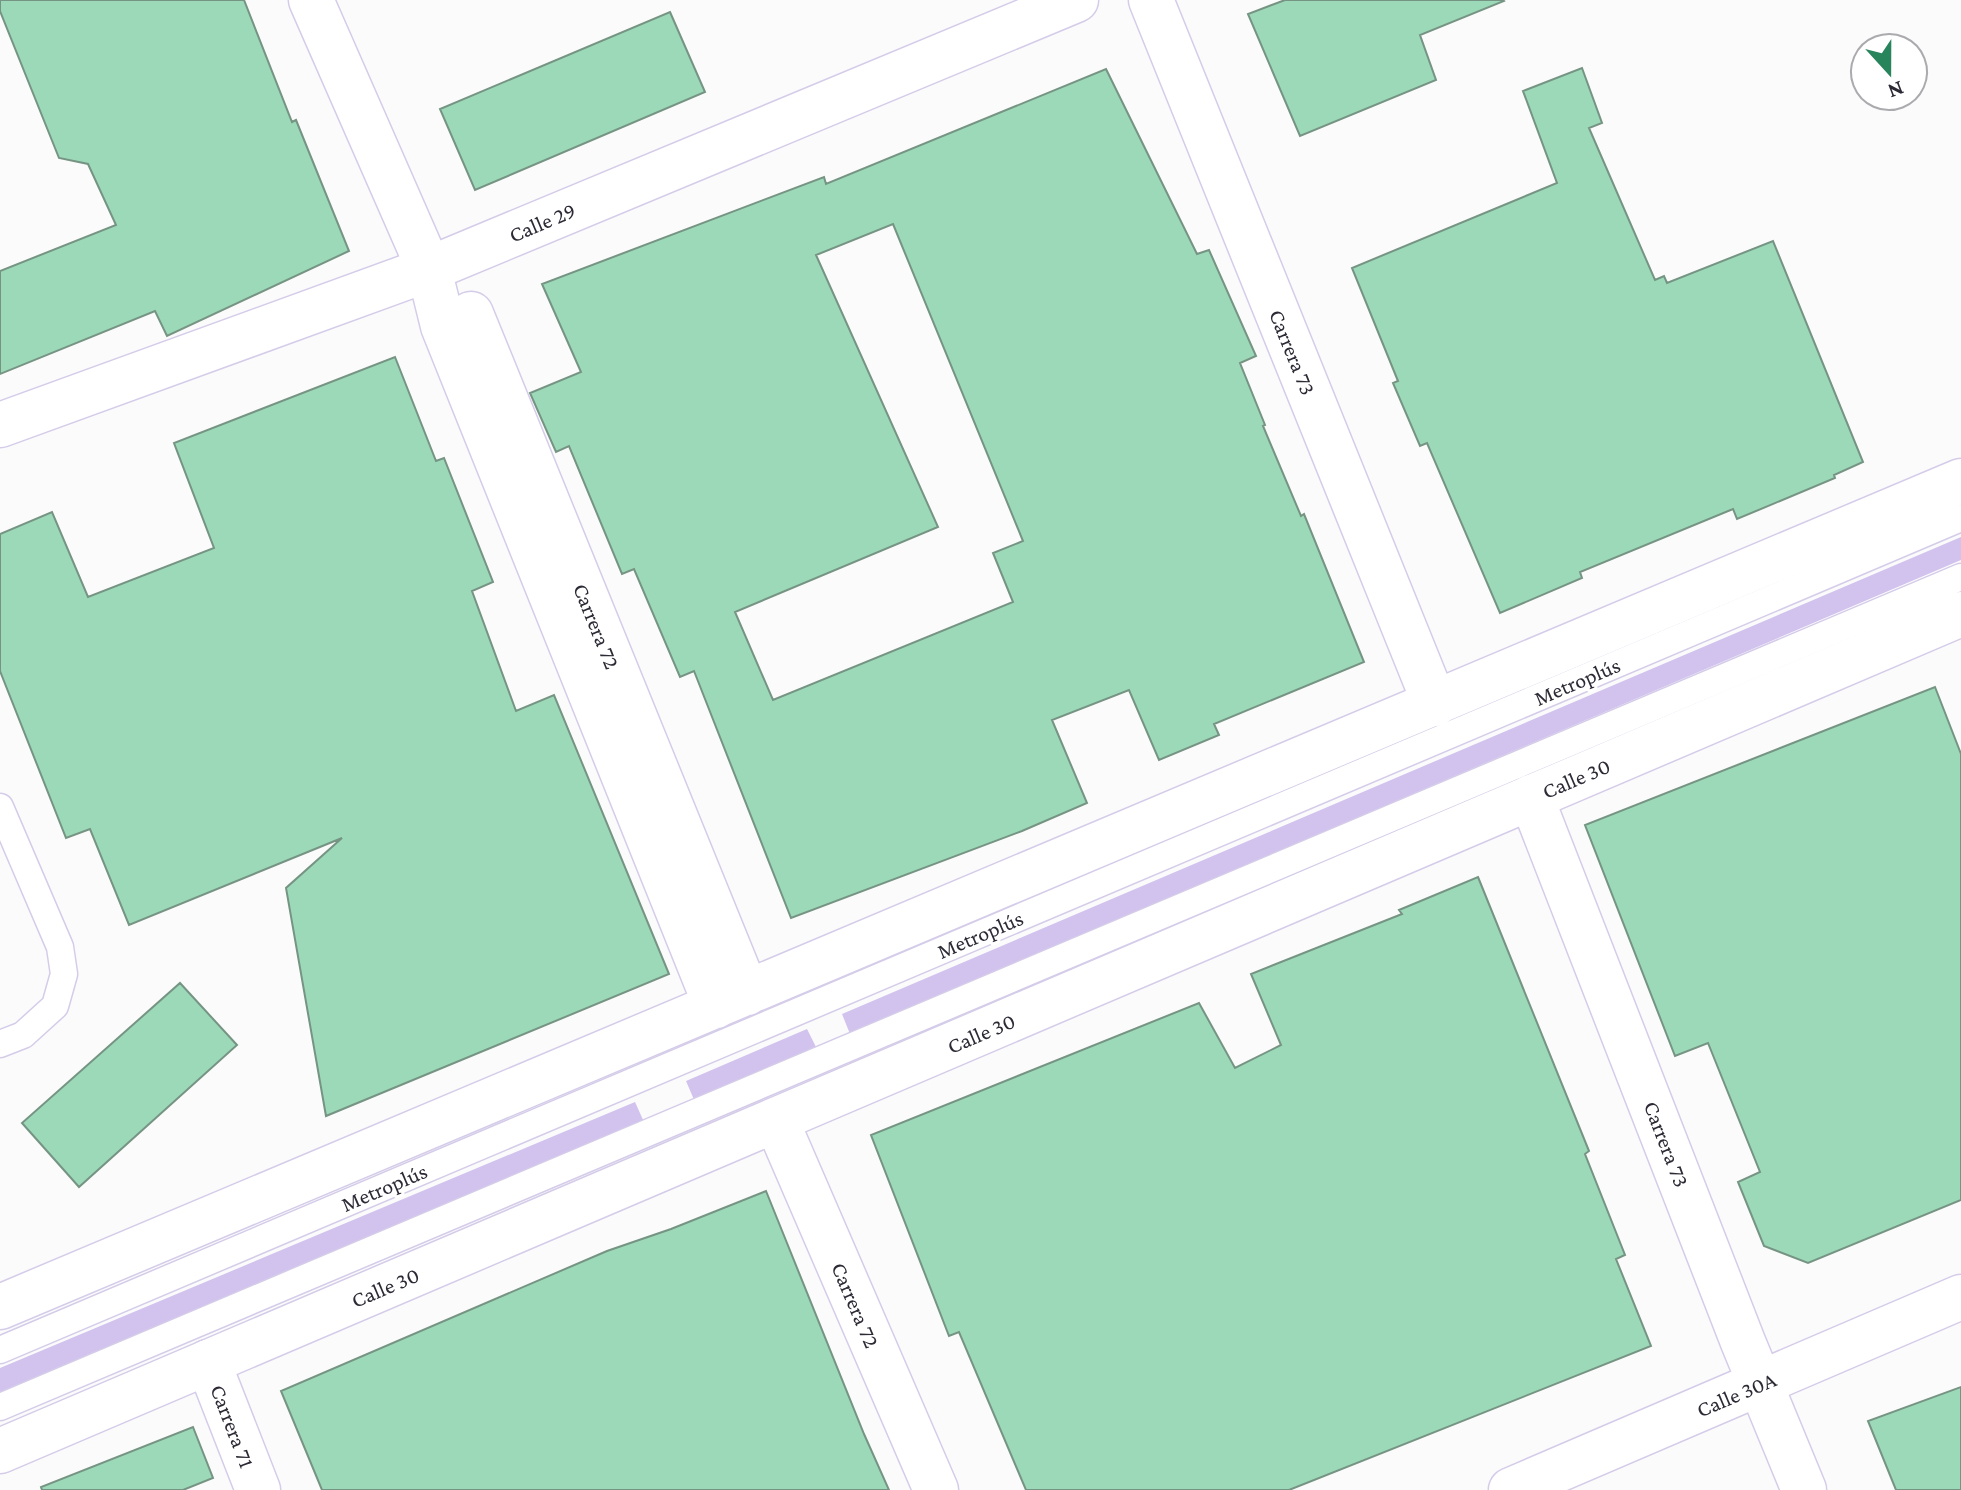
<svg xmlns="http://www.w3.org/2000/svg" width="1961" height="1490" viewBox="0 0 1961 1490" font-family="'Crimson Pro',serif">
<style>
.green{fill:#d1c2ee}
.building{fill:#9cd9b8;stroke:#769483;stroke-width:2;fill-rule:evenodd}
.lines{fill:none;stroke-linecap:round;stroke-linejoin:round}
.lane-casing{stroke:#d5cce9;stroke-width:29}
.street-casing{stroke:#d5cce9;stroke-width:47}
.secondary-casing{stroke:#d5cce9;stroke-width:47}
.lane{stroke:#fff;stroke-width:26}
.street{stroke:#fff;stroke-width:44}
.secondary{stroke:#fff;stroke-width:44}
.labels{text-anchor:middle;stroke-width:6;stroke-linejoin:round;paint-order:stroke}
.street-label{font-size:22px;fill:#2d2a35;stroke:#fff}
</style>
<rect width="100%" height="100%" fill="#fbfbfb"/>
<!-- green -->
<path class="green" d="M1961,537V560L850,1034L842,1014Z
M807,1029L817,1049L695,1102L686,1081Z
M635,1102L644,1122L0,1392V1368Z"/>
<!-- building -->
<path class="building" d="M0,0H244L292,122L296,120L349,251L167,336L155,311L0,374V271L116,225L88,164L59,158L0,11Z
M1285,0H1503L1504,1L1420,35L1436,80L1300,136L1248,14Z
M670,12L705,92L475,190L440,109Z
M1582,68L1602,123L1589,128L1655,280L1664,276L1667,283L1773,241L1863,462L1834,475L1835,478L1737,519L1733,509L1580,572L1582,578L1500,613L1427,443L1420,446L1393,383L1398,381L1352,268L1557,183L1523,91Z
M1106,69L1197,254L1209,250L1256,356L1240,363L1265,425L1263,426L1301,516L1304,514L1364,662L1214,724L1219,735L1159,760L1129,690L1052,720L1087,803L1022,831L791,918L694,671L680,677L634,569L622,574L569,446L556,452L530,393L581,372L542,284L824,177L826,184ZM893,224L1023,541L993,553L1013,602L773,700L735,612L938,527L816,255Z
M395,357L436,461L444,458L493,582L472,591L516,711L554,695L669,974L326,1116L286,888L342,838L129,925L90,829L66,838L0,671V534L52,512L88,597L214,548L174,443Z
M1935,687L1961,754V1200L1808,1263L1764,1246L1738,1182L1760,1172L1708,1043L1675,1056L1585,825Z
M1478,877L1589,1151L1585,1154L1625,1255L1616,1259L1651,1346L1289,1490H1026L959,1332L949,1336L871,1135L1199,1003L1235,1068L1281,1045L1251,974L1402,914L1399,910Z
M180,983L237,1045L79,1187L22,1123Z
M766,1191L864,1434L889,1490H322L281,1391L607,1251L671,1229Z
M1961,1387V1490H1896L1868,1421Z
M193,1427L213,1478L183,1490H42L41,1487Z"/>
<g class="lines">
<defs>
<path id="lane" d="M0,807L60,947L64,974L55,1006L23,1035L0,1044
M0,1350L1961,518
M0,1407L1961,577"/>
<path id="street" d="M1151,0L1435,704
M0,425L429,269L1076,0
M1531,797L1743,1342L1804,1490
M776,1120L936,1490
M208,1362L258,1490"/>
<path id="secondary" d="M311,0L429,269L443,326L716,1006
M471,314L747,993
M0,1307L1961,481
M0,1451L1961,614
M1511,1490L1961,1297"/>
</defs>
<!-- lane casing -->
<use href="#lane" class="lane-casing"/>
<!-- street casing -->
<use href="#street" class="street-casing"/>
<!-- secondary casing -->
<use href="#secondary" class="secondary-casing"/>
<!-- lane -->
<use href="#lane" class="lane"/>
<!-- street -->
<use href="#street" class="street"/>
<!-- secondary -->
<use href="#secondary" class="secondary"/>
</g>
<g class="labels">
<!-- street labels -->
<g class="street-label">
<text transform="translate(542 222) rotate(-23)" y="8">Calle 29</text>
<text transform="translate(1293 352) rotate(68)" y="8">Carrera 73</text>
<text transform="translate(597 626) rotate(68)" y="8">Carrera 72</text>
<text transform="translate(1577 681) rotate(-23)" y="8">Metroplús</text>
<text transform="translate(1576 778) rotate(-23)" y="8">Calle 30</text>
<text transform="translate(980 934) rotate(-23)" y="8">Metroplús</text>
<text transform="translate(981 1033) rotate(-23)" y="8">Calle 30</text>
<text transform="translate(1667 1144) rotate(69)" y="8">Carrera 73</text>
<text transform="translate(384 1187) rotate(-23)" y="8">Metroplús</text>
<text transform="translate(385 1287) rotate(-23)" y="8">Calle 30</text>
<text transform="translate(856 1305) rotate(67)" y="8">Carrera 72</text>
<text transform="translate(1736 1394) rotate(-23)" y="8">Calle 30A</text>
<text transform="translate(233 1426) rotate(69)" y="8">Carrera 71</text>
</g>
</g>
<!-- north arrow -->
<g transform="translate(1889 72) rotate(159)"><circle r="38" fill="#ffffff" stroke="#abaaae" stroke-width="2"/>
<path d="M0-6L14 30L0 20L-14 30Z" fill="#27845b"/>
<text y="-12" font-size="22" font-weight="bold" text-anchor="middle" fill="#2d2a35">N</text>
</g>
</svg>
